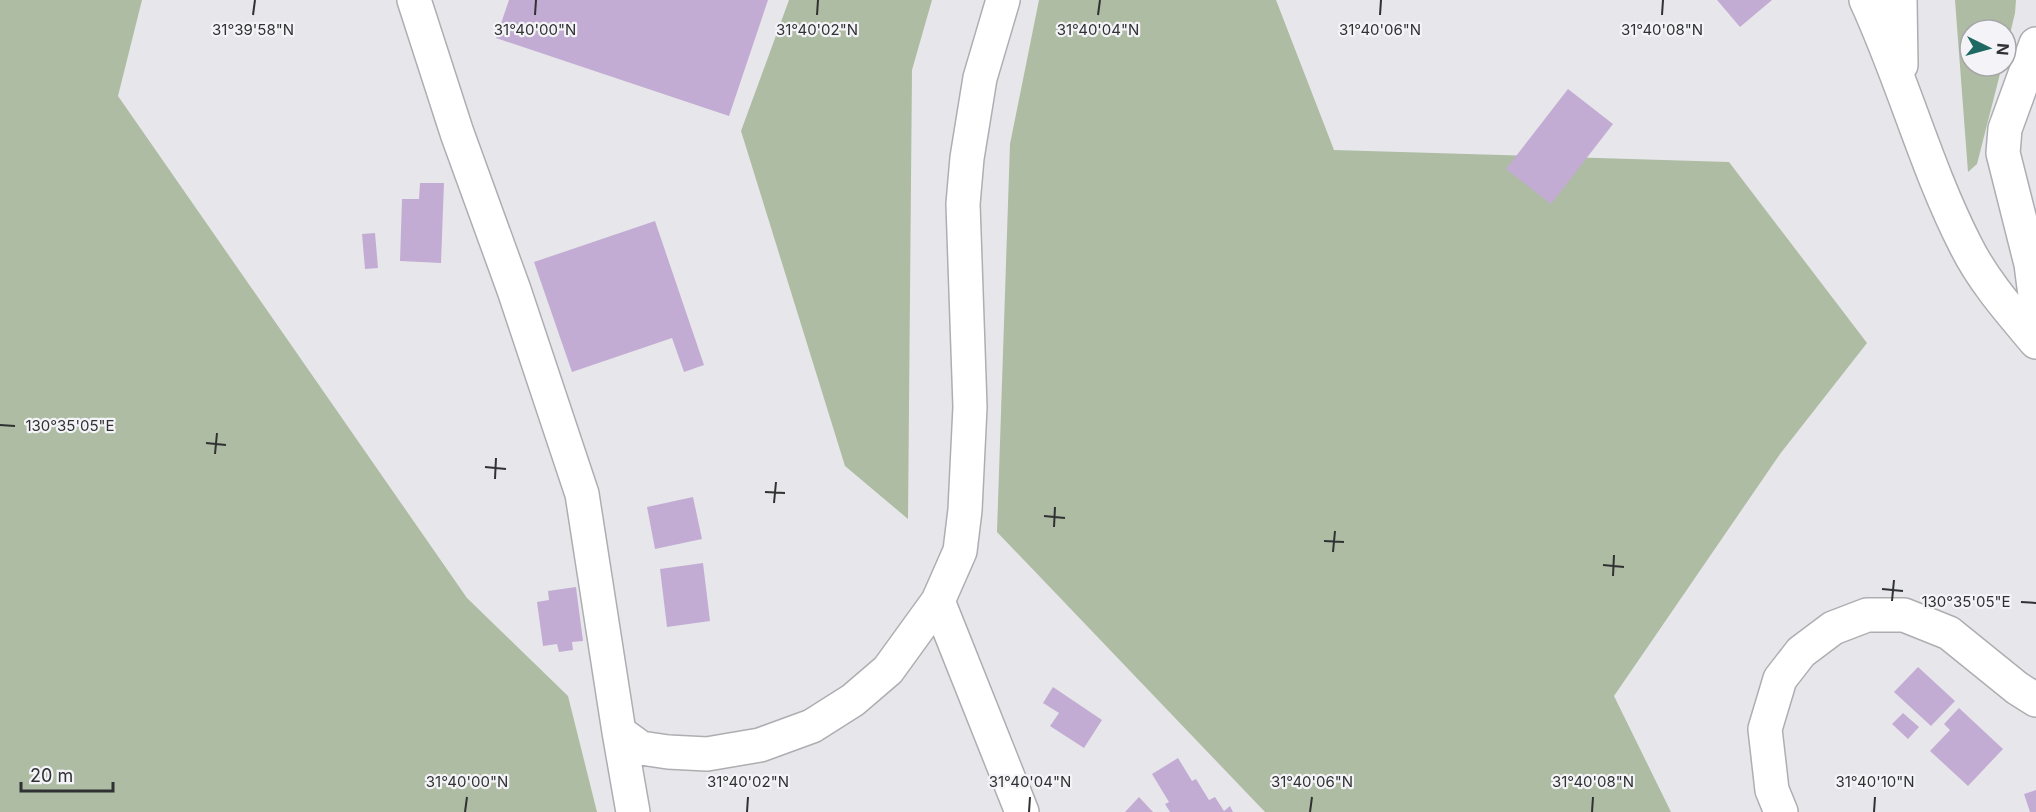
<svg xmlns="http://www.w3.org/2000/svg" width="2036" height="812" viewBox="0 0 2036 812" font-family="Inter,sans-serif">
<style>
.green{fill:#adbca2}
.building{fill:#c3acd3}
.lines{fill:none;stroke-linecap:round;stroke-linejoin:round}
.minor-casing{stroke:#aeaeb2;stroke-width:36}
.minor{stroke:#fff;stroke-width:33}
.ticks{fill:none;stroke:#303132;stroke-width:2}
.ticks-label{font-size:15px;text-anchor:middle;fill:#303132;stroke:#f4f4f8;stroke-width:4.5;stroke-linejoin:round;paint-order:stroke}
</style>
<rect width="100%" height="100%" fill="#e7e7eb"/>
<!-- green -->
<path class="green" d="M0,0H142L118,96L467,598L568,696L597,812H0Z
M789,0H932L912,70L908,519L845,466L741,131Z
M1039,0H1276L1334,150L1729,162L1867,343L1780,454L1614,696L1671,812H1265L997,532L1010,144Z
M1955,0H2016L2015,13L2006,51V30H1970V66H2002L1977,164L1968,172Z"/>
<!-- building -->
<path class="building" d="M509,0H768L729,116L496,38Z
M1717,0H1772L1740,27Z
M1568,89L1613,124L1551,204L1506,169Z
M420,183H444L441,263L400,261L402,199H419Z
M655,221L704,365L684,372L672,338L572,372L534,262Z
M375,233L378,268L365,269L362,234Z
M693,497L702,539L655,549L647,507Z
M703,563L710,621L667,627L660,569Z
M576,587L583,641L572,642L573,650L559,652L557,644L543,646L537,602L549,600L548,591Z
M1918,667L1955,701L1931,726L1894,692Z
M1053,687L1102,720L1084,748L1050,726L1059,713L1043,703Z
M1959,708L2003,749L1968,786L1930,751L1950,730L1944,724Z
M1903,713L1919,727L1908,739L1892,724Z
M1178,758L1192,781L1196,779L1209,800L1215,797L1224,811L1230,806L1233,812H1170L1165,804L1169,802L1152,774Z
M2036,790V812H2030L2024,794Z
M1139,797L1153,812H1125Z"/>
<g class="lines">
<defs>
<path id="minor" d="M414,0L457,133L514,290L582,494L619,732L641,748L668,752L707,754L760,745L812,726L853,700L888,670L938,601L960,551L965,510L970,407L963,204L967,158L980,78L1003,0
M1866,0C1903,80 1926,168 1966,246C1984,282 2011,312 2036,342
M1900,0L1901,65
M2036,44L2005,129L2003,153L2031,264L2036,303
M938,601L1022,812
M619,732L633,812
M1781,812L1772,790L1765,729L1780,679L1801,652L1833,628L1867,615H1904L1949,633L2017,688L2036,700"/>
</defs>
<!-- minor casing -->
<use href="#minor" class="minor-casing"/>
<!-- minor -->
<use href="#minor" class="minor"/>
</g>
<!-- ticks -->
<path class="ticks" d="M253,15L255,0M535,15L536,0M817,15L818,0M1098,15L1100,0M1380,15L1381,0M1662,15L1663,0M0,425L15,426M206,443L226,445M215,454L217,433M485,467L506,469M495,479L496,458M765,492L785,493M774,503L776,482M1044,516L1065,518M1054,527L1055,507M1324,541L1344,542M1333,552L1335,531M1603,565L1624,567M1613,576L1614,555M1882,589L1903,591M1892,601L1894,580M2021,602L2036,603M465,812L467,797M747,812L748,797M1029,812L1030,797M1310,812L1312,797M1592,812L1593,797M1874,812L1875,797"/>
<g class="ticks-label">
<text x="253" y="35">31°39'58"N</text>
<text x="535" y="35">31°40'00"N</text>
<text x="817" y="35">31°40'02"N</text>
<text x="1098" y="35">31°40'04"N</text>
<text x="1380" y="35">31°40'06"N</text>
<text x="1662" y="35">31°40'08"N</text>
<text x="70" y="431">130°35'05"E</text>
<text x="1966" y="607">130°35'05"E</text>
<text x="467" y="787">31°40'00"N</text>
<text x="748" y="787">31°40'02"N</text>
<text x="1030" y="787">31°40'04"N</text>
<text x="1312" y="787">31°40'06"N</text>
<text x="1593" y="787">31°40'08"N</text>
<text x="1875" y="787">31°40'10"N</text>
</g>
<!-- north arrow -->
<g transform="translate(1988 48) rotate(95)"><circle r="28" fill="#f4f4f8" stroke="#a6a6a9" stroke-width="1.5"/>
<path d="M0-4.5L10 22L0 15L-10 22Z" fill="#1e6963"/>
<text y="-9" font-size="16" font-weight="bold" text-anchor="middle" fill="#303132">N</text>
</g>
<!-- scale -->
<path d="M21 782v9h92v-9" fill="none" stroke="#303132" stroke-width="3"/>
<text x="30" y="782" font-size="18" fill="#303132" stroke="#f4f4f8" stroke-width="4.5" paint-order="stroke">20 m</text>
</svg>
